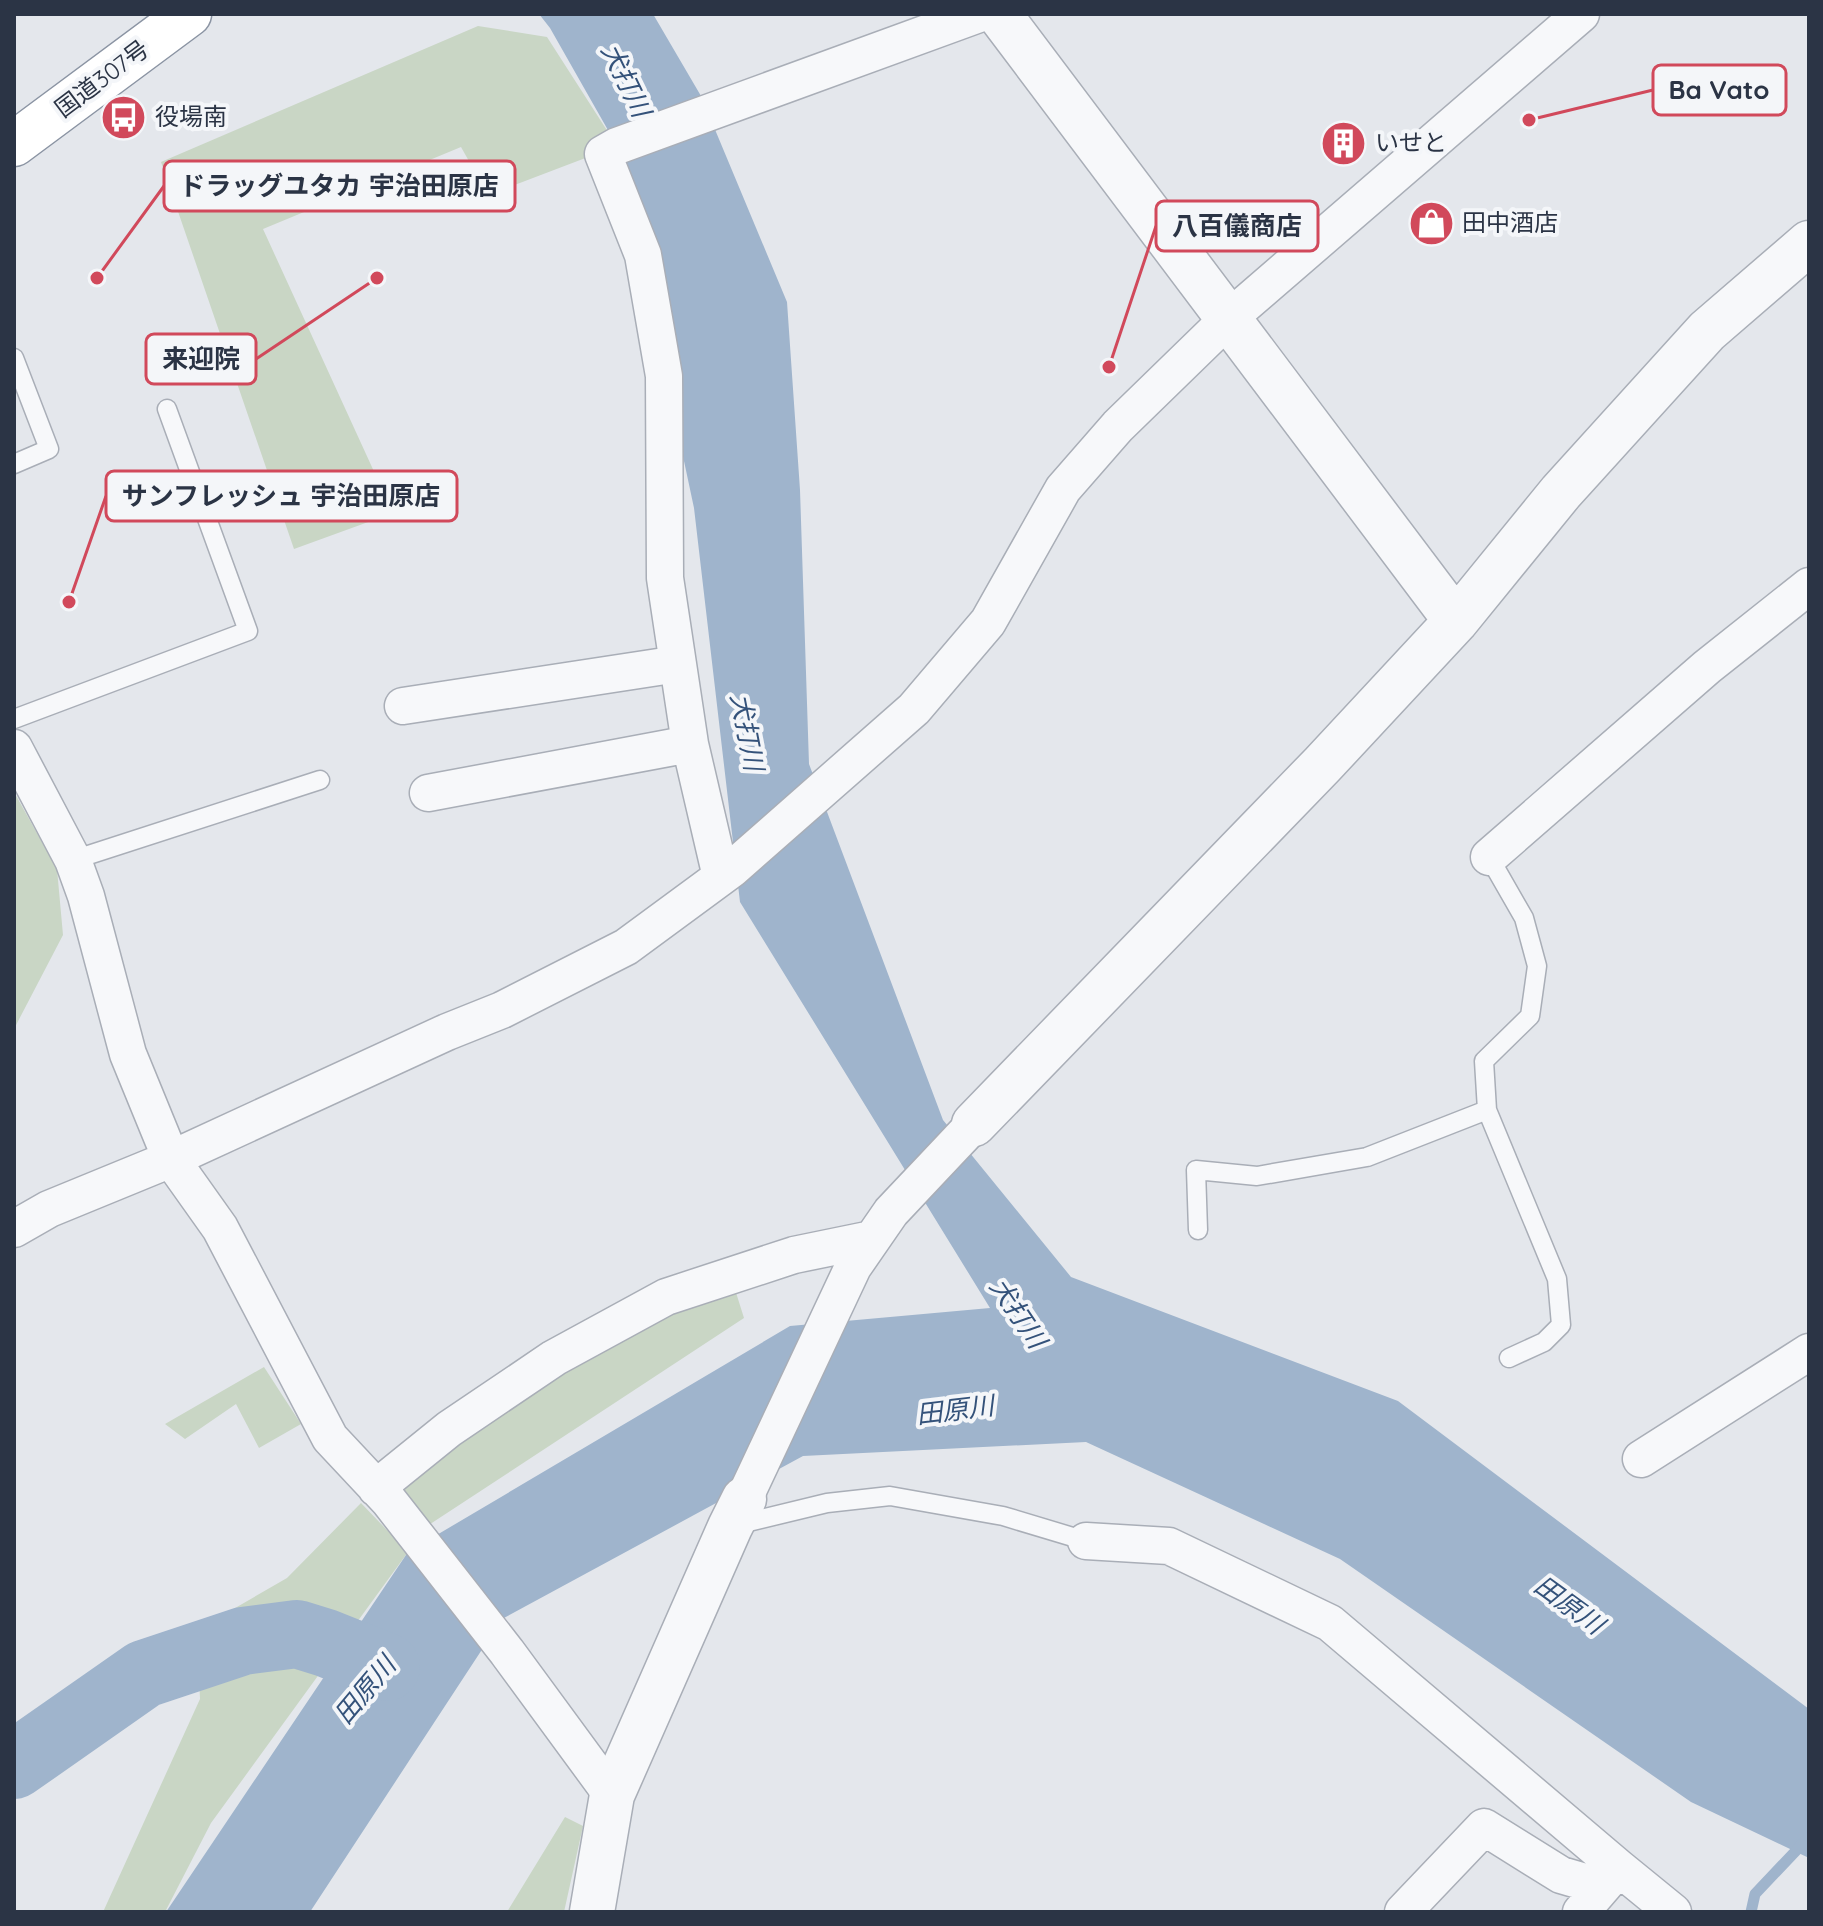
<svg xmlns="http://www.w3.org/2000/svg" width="1823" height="1926" viewBox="0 0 1823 1926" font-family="Quicksand,'Noto Sans JP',sans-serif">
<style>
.green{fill:#c9d6c5}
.water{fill:#9fb4cc}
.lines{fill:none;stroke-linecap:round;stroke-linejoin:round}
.stream{stroke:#9fb4cc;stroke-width:11}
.river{stroke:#9fb4cc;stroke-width:68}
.service-casing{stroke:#a9aeb7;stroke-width:21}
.minor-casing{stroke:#a9aeb7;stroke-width:39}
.tertiary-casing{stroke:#a9aeb7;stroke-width:47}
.trunk-casing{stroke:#8b94a3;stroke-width:47}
.service{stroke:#f7f8fa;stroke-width:18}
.minor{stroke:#f7f8fa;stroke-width:36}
.tertiary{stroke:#f7f8fa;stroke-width:44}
.trunk{stroke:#fff;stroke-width:44}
.labels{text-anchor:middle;stroke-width:8;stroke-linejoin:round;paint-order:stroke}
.street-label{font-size:24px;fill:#2b3445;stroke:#f4f6f9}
.poi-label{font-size:24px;fill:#2b3445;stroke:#f4f6f9;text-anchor:start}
.water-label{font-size:26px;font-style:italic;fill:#34527a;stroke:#f4f6f9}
.leader{fill:none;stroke:#d1495b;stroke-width:3}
.callout-dot{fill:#d1495b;stroke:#f4f6f9;stroke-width:3}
.callout{fill:#f4f6f9;stroke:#d1495b;stroke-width:3}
.callout-label{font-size:26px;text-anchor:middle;font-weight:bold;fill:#2b3445}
</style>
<rect width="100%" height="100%" fill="#e4e7ec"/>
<!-- green -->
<path class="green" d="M478,26L547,37L617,146L488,195L461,147L263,229L393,513L294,549L161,162Z
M14,792L57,869L63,935L14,1029Z
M733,1283L744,1318L415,1534L376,1488L554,1358Z
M264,1367L301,1424L259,1448L236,1404L185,1439L165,1424Z
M361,1503L408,1552L211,1823L165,1912H103L200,1699L197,1630L287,1578Z
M565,1817L583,1826L564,1912H507Z"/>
<!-- water -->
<path class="water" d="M539,14H653L701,96L787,302L800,490L809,764L943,1120L1071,1277L1398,1401L1809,1709V1858L1691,1802L1340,1559L1086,1442L803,1456L502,1619L310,1912H166L408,1552L790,1326L990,1308L740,902L694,508L617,146L550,28Z"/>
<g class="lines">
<!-- stream -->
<path class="stream" d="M1751,1912L1755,1894L1809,1837"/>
<!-- river -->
<path class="river" d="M14,1765L144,1674L243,1641L297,1634L326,1643L386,1667"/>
<defs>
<path id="service" d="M14,358L49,449L14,464
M14,719L248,631L167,409
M1489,857L1524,918L1537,966L1530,1016L1484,1061L1487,1110L1557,1279L1561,1325L1544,1342L1509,1358
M73,860L320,780
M1198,1230L1196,1170L1257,1176L1367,1157L1487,1110
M736,1525L827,1503L890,1496L1003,1516L1086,1541"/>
<path id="minor" d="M403,706L678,664
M14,748L73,860L86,896L128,1054L171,1159L220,1228L330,1438L389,1501L507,1652L612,1795
M428,793L690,744
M1489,857L1707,667L1809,586
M721,877L690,744L665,578L664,376L643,255L603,154L617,146L979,14
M14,1229L49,1209L171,1159L447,1032L502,1010L626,947L732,869L914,709L988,622L1063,489L1118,426L1228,319L1581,14
M1641,1459L1809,1352
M376,1488L449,1429L554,1358L666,1297L794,1255L872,1239
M744,1499L853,1267L891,1212L974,1124
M1086,1541L1169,1546L1330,1623L1619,1868
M1403,1912L1484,1827L1561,1875L1602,1887
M1581,1912L1619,1868L1673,1912"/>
<path id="tertiary" d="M999,14L1456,621
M974,1124L1322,765L1456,621L1561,492L1707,331L1809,243
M592,1912L612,1795L730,1527L744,1499"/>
<path id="trunk" d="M14,144L189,14"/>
</defs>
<!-- service casing -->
<use href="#service" class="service-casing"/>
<!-- minor casing -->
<use href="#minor" class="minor-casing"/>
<!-- tertiary casing -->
<use href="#tertiary" class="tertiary-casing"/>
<!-- trunk casing -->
<use href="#trunk" class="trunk-casing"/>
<!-- service -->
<use href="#service" class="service"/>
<!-- minor -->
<use href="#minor" class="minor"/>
<!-- tertiary -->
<use href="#tertiary" class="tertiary"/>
<!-- trunk -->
<use href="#trunk" class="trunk"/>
</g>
<!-- icons -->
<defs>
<symbol id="bus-disc" viewBox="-11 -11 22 22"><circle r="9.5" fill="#d1495b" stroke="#f4f6f9"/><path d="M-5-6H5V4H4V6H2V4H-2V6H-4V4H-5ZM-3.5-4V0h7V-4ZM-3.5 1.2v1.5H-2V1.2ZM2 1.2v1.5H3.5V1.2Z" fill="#fff"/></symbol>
<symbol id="building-disc" viewBox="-11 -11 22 22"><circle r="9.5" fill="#d1495b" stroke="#f4f6f9"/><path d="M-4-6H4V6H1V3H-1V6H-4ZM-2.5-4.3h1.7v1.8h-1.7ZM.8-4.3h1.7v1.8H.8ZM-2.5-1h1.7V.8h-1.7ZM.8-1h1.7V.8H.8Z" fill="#fff"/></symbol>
<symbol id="shop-disc" viewBox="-11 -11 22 22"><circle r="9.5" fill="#d1495b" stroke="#f4f6f9"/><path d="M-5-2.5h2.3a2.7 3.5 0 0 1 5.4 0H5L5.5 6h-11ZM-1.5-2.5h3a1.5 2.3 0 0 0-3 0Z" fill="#fff"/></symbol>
</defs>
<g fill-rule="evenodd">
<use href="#bus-disc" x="98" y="92" width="51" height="51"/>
<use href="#building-disc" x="1318" y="118" width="51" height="51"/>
<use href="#shop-disc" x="1406" y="198" width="51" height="51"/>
</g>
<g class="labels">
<!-- street labels -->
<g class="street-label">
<text transform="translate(102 79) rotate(-37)" y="8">国道307号</text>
</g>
<!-- poi labels -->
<g class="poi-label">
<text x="155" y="125">役場南</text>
<text x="1375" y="151">いせと</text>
<text x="1462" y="231">田中酒店</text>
</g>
<!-- water labels -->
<g class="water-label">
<text transform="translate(626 80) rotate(64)" y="9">犬打川</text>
<text transform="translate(747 732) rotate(79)" y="9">犬打川</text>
<text transform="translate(1018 1313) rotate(56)" y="9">犬打川</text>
<text transform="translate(955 1410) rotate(-7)" y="9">田原川</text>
<text transform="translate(1569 1605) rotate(36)" y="9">田原川</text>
<text transform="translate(365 1690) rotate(-50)" y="9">田原川</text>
</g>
</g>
<!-- callouts -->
<path class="leader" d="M1529 120L1653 90M97 278L164 186M1109 367L1156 226M377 278L256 359M69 602L106 496"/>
<g class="callout-dot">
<circle cx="1529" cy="120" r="8"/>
<circle cx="97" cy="278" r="8"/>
<circle cx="1109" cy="367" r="8"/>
<circle cx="377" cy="278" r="8"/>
<circle cx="69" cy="602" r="8"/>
</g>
<g class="callout">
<rect x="1653" y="65" width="133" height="50" rx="8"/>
<rect x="164" y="161" width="351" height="50" rx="8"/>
<rect x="1156" y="201" width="162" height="50" rx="8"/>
<rect x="146" y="334" width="110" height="50" rx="8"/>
<rect x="106" y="471" width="351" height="50" rx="8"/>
</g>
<g class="callout-label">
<text x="1719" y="99">Ba Vato</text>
<text x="339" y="195">ドラッグユタカ 宇治田原店</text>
<text x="1237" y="235">八百儀商店</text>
<text x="201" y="368">来迎院</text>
<text x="281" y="505">サンフレッシュ 宇治田原店</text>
</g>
<!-- border -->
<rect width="1823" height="1926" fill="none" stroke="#2b3445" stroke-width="32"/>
</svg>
